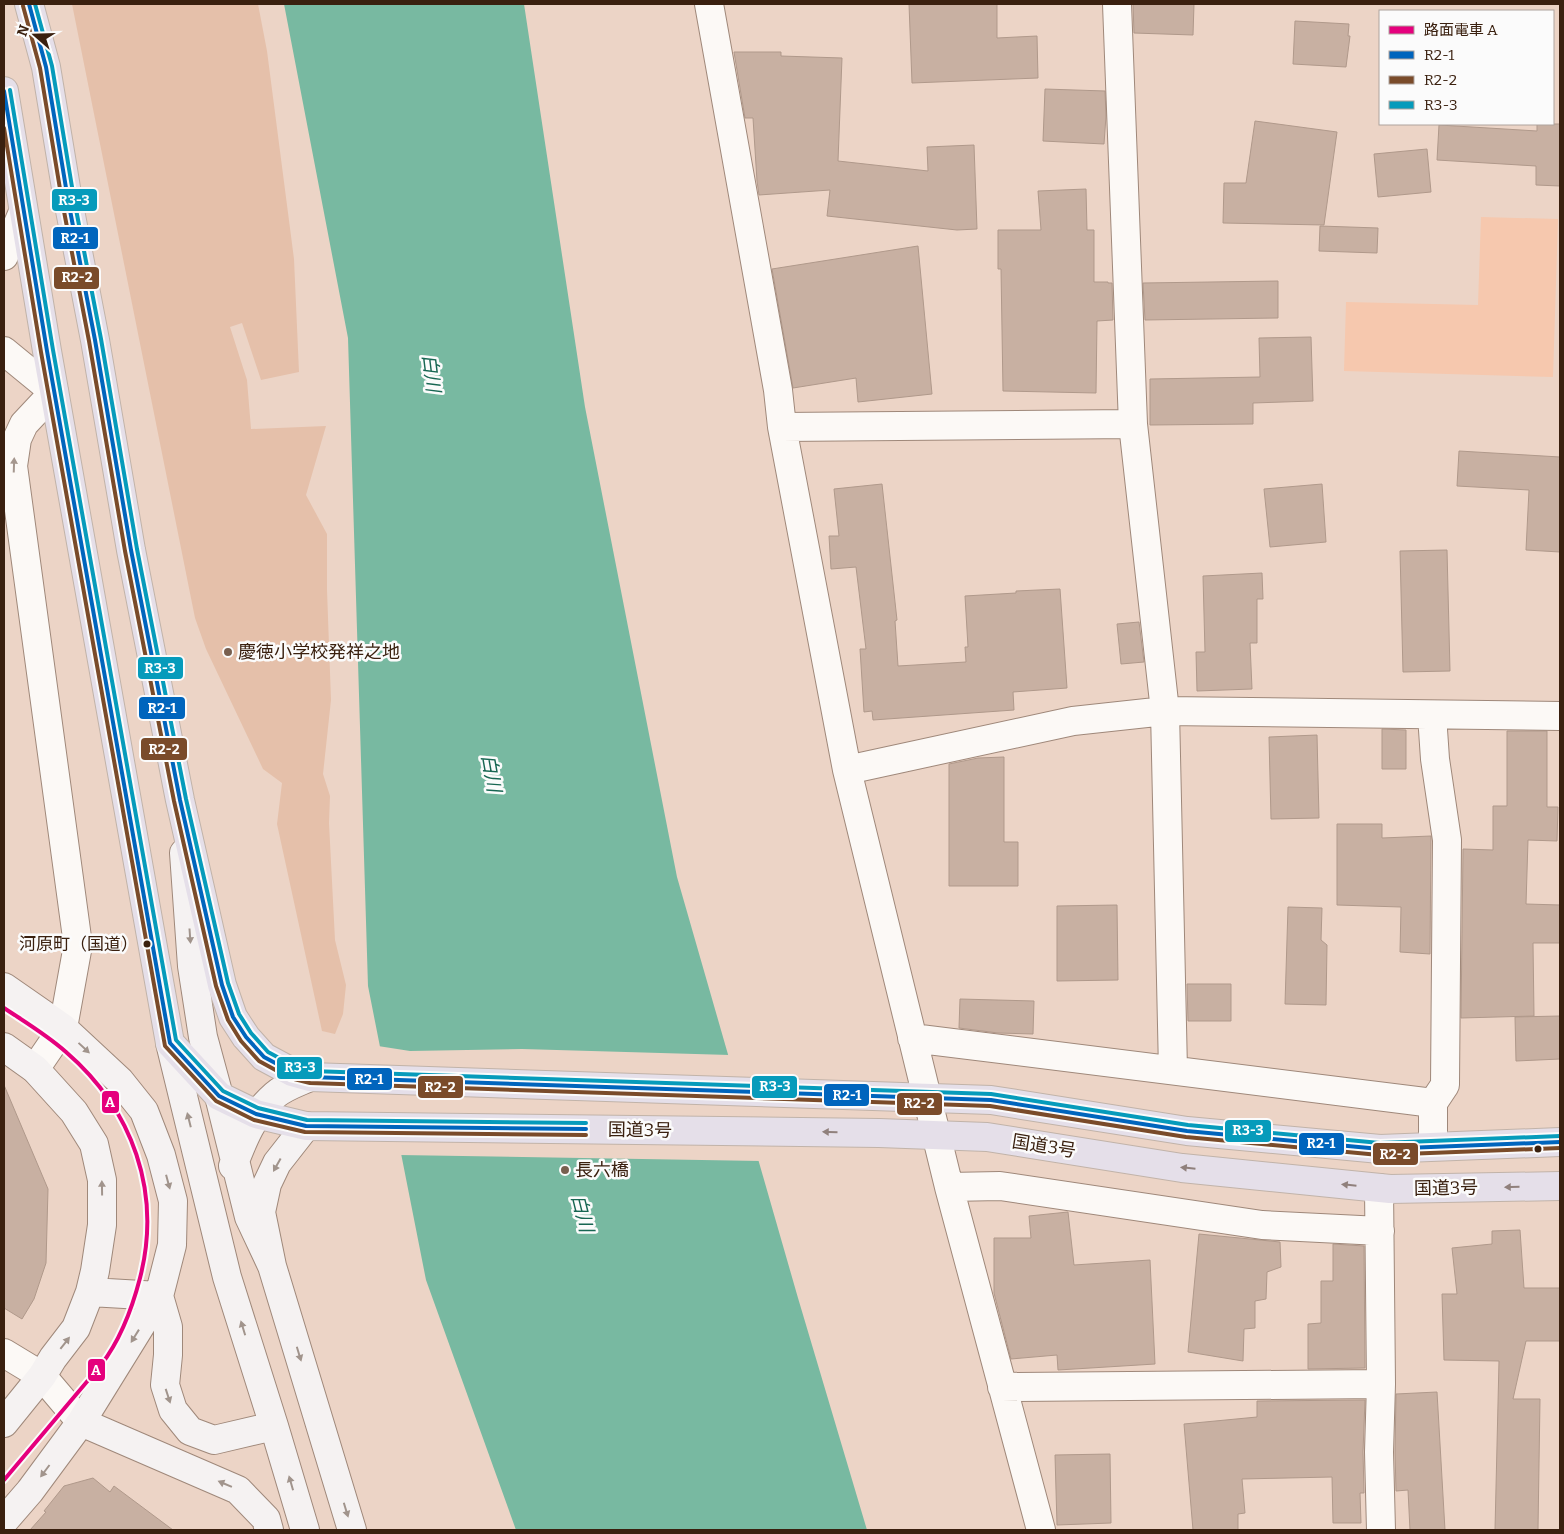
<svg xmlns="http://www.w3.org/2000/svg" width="1564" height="1534" viewBox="0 0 1564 1534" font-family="Bitter,'Noto Sans JP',serif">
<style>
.built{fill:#f6c8ae}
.green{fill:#e5c0aa}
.water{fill:#78b9a1}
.pier{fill:#ecd4c6}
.building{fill:#c8b0a2;stroke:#b0998b}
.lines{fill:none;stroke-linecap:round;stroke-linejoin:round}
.street-casing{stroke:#9f887a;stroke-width:30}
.secondary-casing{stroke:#9f887a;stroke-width:30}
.highway-casing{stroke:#c1b3a9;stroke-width:30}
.street{stroke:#fcf9f6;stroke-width:28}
.secondary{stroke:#f5f2f2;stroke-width:28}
.highway{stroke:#e5dfe9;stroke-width:28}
.bus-1-casing{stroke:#fbfbfb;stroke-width:8}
.bus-2-casing{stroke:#fbfbfb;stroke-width:8}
.bus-3-casing{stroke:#fbfbfb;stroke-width:8}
.bus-1{stroke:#0065bd;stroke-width:4}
.bus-2{stroke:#7a4b2a;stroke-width:4}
.bus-3{stroke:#069bbb;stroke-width:4}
.tram-1-casing{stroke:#fbfbfb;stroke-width:8}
.tram-1{stroke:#e5007d;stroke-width:4}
.oneway{fill:#a5978e}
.oneway2{fill:#a1948c}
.oneway3{fill:#90807c}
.poi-dot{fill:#785f4f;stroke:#fbfbfb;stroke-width:2}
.bus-dot{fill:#3a200f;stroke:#fbfbfb;stroke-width:2}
.labels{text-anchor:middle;stroke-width:5;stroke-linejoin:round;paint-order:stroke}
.bus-label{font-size:17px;fill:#3a200f;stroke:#fbfbfb;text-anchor:end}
.poi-label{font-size:18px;fill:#3a200f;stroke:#fbfbfb;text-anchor:start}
.street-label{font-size:18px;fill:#3a200f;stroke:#fbfbfb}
.water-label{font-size:19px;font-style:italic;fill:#176652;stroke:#fbfbfb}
.line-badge{stroke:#fbfbfb;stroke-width:2}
.badge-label{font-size:14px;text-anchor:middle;font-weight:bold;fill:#fff}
</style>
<rect width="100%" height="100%" fill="#ecd4c6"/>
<!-- built -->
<path class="built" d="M1481,217L1558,219L1553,377L1344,371L1346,302L1478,305Z"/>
<!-- green -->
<path class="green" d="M72,4H258L267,51L294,259L299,372L261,380L242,323L230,327L247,380L251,429L326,426L306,495L327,534V590L331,700L323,774L330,796L329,823L335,940L346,985L343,1014L335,1034L322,1031L277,824L282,783L263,769L206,649L195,618Z"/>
<!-- water -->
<path class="water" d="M284,4H524L585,407L677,877L798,1298L867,1530H516L426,1280L368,986L348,338Z"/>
<!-- pier -->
<path class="pier" d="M378,1046L410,1051L522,1049L730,1055L761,1161L399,1155Z"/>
<!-- building -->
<path class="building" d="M909,4H997V38L1037,36L1038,78L912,83Z
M1133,4H1194L1193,35L1134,33Z
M1295,21L1349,24L1348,36H1350L1346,67L1293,64Z
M734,52H781V56L842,58L838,161L928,171L927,147L974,145L977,229L957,230L827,216L830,190L759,195L757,181L753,118H745Z
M1045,89L1105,91L1106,116L1104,144L1043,141Z
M1255,121L1337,132L1324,225L1223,223L1224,183H1246Z
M1537,124H1560V186L1536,185V166L1437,160L1439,125L1537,131Z
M1427,149L1431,192L1378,197L1374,154Z
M1086,189L1087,230H1094V282H1108V283H1112L1113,320L1097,321L1096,393L1003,391L1001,269H998V230H1041L1038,191Z
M1320,226L1378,228L1377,253L1319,251Z
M918,246L932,394L858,402L856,378L793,388L772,269Z
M1278,281V318L1145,320L1143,283Z
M1311,337L1313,401L1253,403V424L1150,425V379L1260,377L1259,338Z
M1459,451L1560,457V552L1526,550L1529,490L1457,486Z
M882,484L897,620L895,621L898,666L966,662L965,647H968L965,596L1016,593V591L1060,589L1067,688L1013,692L1014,710L873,720L872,711L864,712L860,649H866L856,567L831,569L829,536H839L834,489Z
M1322,484L1326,542L1270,547L1264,489Z
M1447,550L1450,671L1403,672L1400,551Z
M1262,573L1263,599H1257V643H1250L1252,689L1197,691L1196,652H1205L1203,576Z
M1139,622L1144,662L1121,664L1117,624Z
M1382,729L1406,730V769H1382Z
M1507,731H1547V807H1558L1557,841L1528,840L1526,904L1560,905V943H1533L1534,1016L1461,1018L1463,849L1493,850V806H1507Z
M1317,735L1319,818L1271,819L1269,737Z
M1004,757V842H1018V886H949V764L978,758Z
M1337,824H1382V838L1431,836L1430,954L1400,952L1401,907L1337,905Z
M1117,905L1118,980L1057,981V906Z
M1288,907L1322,908L1321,940L1327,945L1326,1005L1285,1004Z
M1187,984H1231V1021H1188Z
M960,999L1034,1001L1033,1034L998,1033L959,1028Z
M1560,1016V1059L1516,1061L1515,1017Z
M4,1085L48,1189L46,1263L34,1299L22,1319L4,1308Z
M1068,1212L1074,1265L1150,1260L1155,1364L1058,1370L1057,1355L1011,1359L994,1293V1238H1031L1029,1216Z
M1520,1230L1524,1288H1560V1341H1526L1513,1399H1540L1538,1530H1495L1499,1361L1444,1360L1442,1294H1457L1452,1248L1492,1244V1231Z
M1199,1234L1280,1242L1281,1267L1267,1272L1266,1299L1255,1301V1328L1244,1329L1243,1361L1188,1352Z
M1333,1244L1364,1246L1365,1368L1308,1369V1324L1321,1323V1281H1333Z
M1437,1392L1445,1530H1410L1408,1490L1396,1491L1395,1452L1396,1394Z
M1365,1400L1363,1452L1364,1493H1360L1361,1523H1333L1332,1477L1242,1479L1245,1513L1238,1514V1530H1193L1184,1424L1257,1417V1401Z
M1110,1454L1111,1523L1057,1525L1055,1455Z
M93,1478L110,1492L114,1486L173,1530H30L46,1512L44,1511L64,1486Z"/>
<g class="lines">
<defs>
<path id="street" d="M709,4L778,390L782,427L847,770L949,1187
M1117,4L1133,424L1165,711L1173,1070
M4,256L23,212
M4,351L54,392L24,424L17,439L13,466L78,945L63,1028L35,1069
M782,427L1133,424
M1432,715L1435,759L1447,840L1445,1085L1433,1103
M847,770L1073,721L1165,711L1560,716
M912,1038L1433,1103V1146
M1379,1188L1381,1384L1379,1452L1381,1530
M4,1353L42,1376L81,1422
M1002,1387L1381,1384
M1041,1530L949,1187L1000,1186L1262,1225L1380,1231"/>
<path id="secondary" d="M184,853L192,966L203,1037L219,1096L249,1217L272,1266
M4,987L63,1028L120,1081L144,1111L161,1155L173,1201L172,1245L159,1296L81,1422L30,1491L4,1521
M170,1043L227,1277L274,1426L305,1530
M4,1047L35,1069L74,1112L94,1144L102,1180V1225L95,1271L90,1292L76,1328L53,1358L42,1376L4,1423
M306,1126L277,1163L267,1184L261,1212L272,1266L352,1530
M233,1166C243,1140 253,1114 275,1095C284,1087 299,1082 310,1077
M90,1292L159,1296L168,1327V1355L165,1385L173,1410L190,1431L214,1440L274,1426
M81,1422L238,1490L266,1519L269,1530"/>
<path id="highway" d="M29,4L46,67L68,200L95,340L131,550L180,800L222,985L233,1017L246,1037L264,1057L292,1072L310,1077L991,1100L1187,1131L1380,1149L1560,1142
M4,91L47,351L170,1043L219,1096L256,1114L306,1126L879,1133L987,1137L1182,1168L1390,1189L1560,1186"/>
</defs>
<!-- street casing -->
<use href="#street" class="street-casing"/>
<!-- secondary casing -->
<use href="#secondary" class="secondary-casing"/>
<!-- highway casing -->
<use href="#highway" class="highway-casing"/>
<!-- street -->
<use href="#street" class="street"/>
<!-- secondary -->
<use href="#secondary" class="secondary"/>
<!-- highway -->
<use href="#highway" class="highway"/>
<defs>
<path id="bus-1" d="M29,4L46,67L68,200L95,340L131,550L180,800L222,985L233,1017L246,1037L264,1057L292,1072L310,1077L991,1100L1187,1131L1380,1149L1560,1142
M4,91L47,351L170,1043L219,1096L256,1114L306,1126L586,1129"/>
<path id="bus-2" d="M23,6L40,68L62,201L89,341L125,551L174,801L216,986L228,1020L241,1041L259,1061L290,1078L310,1083L990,1106L1186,1137L1379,1155L1560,1148
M4,128L41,352L165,1046L216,1101L254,1120L305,1132L586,1135"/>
<path id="bus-3" d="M35,4L52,66L74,199L101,339L137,549L186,799L228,983L239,1014L251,1033L268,1052L294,1066L311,1071L991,1094L1188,1125L1380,1143L1560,1136
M10,90L53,350L176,1040L223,1091L258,1108L307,1120L586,1123"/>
</defs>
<!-- bus-1 casing -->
<use href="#bus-1" class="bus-1-casing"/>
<!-- bus-2 casing -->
<use href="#bus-2" class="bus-2-casing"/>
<!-- bus-3 casing -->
<use href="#bus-3" class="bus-3-casing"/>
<!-- bus-1 -->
<use href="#bus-1" class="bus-1"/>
<!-- bus-2 -->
<use href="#bus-2" class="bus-2"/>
<!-- bus-3 -->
<use href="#bus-3" class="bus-3"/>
<defs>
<path id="tram-1" d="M4,1008C25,1022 47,1035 66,1052C133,1110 162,1192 140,1278C132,1309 121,1339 101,1365L4,1480"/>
</defs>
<!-- tram-1 casing -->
<use href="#tram-1" class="tram-1-casing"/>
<!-- tram-1 -->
<use href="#tram-1" class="tram-1"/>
</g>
<!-- one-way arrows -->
<defs><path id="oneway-solid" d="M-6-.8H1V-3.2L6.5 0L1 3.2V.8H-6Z" transform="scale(1.25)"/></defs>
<use class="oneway" href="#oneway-solid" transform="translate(14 465) rotate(-88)"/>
<g class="oneway2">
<use href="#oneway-solid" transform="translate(190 936) rotate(86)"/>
<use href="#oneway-solid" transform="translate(84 1048) rotate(43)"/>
<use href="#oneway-solid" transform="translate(189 1120) rotate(-104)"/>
<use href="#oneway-solid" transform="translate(277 1165) rotate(119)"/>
<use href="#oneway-solid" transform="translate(168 1182) rotate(75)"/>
<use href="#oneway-solid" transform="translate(102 1188) rotate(-91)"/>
<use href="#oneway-solid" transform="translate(243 1328) rotate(-107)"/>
<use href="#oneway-solid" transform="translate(135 1336) rotate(122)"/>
<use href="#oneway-solid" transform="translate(65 1343) rotate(-52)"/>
<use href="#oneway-solid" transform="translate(299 1354) rotate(73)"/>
<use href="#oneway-solid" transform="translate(168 1396) rotate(72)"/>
<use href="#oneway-solid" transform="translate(45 1471) rotate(127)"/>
<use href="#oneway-solid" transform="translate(291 1483) rotate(-106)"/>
<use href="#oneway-solid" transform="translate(225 1484) rotate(-157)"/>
<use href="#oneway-solid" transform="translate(346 1510) rotate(73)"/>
</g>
<g class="oneway3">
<use href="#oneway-solid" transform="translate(830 1132) rotate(-179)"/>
<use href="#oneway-solid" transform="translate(1188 1168) rotate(-174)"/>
<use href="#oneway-solid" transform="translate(1349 1185) rotate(-174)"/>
<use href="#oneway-solid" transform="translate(1512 1187) rotate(179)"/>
</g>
<!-- markers -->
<g class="poi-dot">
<circle cx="228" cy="652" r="5"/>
<circle cx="565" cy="1170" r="5"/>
</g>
<g class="bus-dot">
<circle cx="147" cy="944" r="4.5"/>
<circle cx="1538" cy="1149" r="4.5"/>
</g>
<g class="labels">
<!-- bus labels -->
<g class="bus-label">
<text x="138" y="950">河原町（国道）</text>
</g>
<!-- poi labels -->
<g class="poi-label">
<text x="238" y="658">慶徳小学校発祥之地</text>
<text x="575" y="1176">長六橋</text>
</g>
<!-- street labels -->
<g class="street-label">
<text transform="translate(640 1130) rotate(1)" y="6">国道3号</text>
<text transform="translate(1044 1146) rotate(9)" y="6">国道3号</text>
<text transform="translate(1446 1188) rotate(-1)" y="6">国道3号</text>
</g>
<!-- water labels -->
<g class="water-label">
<text transform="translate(432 373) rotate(83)" y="7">白川</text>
<text transform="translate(492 773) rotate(80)" y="7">白川</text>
<text transform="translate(583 1213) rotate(76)" y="7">白川</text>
</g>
</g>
<g class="line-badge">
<rect x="51" y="188" width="47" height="24" rx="5" fill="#069bbb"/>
<rect x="52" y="226" width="47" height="24" rx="5" fill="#0065bd"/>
<rect x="53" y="266" width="47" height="24" rx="5" fill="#7a4b2a"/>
<rect x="137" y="656" width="47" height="24" rx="5" fill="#069bbb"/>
<rect x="138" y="696" width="48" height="24" rx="5" fill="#0065bd"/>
<rect x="140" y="737" width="48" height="24" rx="5" fill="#7a4b2a"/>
<rect x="276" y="1056" width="47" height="24" rx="5" fill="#069bbb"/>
<rect x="346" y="1067" width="47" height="24" rx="5" fill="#0065bd"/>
<rect x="751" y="1075" width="47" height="24" rx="5" fill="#069bbb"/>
<rect x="417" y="1075" width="47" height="24" rx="5" fill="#7a4b2a"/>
<rect x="823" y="1083" width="47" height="24" rx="5" fill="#0065bd"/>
<rect x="101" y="1090" width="19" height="24" rx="5" fill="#e5007d"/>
<rect x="896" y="1092" width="47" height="24" rx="5" fill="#7a4b2a"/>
<rect x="1224" y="1119" width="48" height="24" rx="5" fill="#069bbb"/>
<rect x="1298" y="1132" width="47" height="24" rx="5" fill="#0065bd"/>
<rect x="1372" y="1142" width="47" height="24" rx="5" fill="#7a4b2a"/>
<rect x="87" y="1358" width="19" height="24" rx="5" fill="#e5007d"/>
</g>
<g class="badge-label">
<text x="74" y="205">R3-3</text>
<text x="75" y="243">R2-1</text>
<text x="77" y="282">R2-2</text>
<text x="160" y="673">R3-3</text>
<text x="162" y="713">R2-1</text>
<text x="164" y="754">R2-2</text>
<text x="300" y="1072">R3-3</text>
<text x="369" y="1084">R2-1</text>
<text x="775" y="1091">R3-3</text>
<text x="440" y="1092">R2-2</text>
<text x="847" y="1100">R2-1</text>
<text x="110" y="1107">A</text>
<text x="919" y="1108">R2-2</text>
<text x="1248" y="1135">R3-3</text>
<text x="1321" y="1148">R2-1</text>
<text x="1395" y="1159">R2-2</text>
<text x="96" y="1375">A</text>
</g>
<!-- border -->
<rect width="1564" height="1534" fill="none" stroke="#3a200f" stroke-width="10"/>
<!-- legend -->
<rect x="1379" y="10" width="175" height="115" fill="#fbfbfb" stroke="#aea39d"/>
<rect x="1389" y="26" width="25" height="8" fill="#e5007d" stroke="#aea39d"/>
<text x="1424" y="35" font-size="15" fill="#3a200f">路面電車 A</text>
<rect x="1389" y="51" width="25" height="8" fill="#0065bd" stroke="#aea39d"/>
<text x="1424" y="60" font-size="15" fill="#3a200f">R2-1</text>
<rect x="1389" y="76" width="25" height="8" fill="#7a4b2a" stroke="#aea39d"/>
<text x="1424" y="85" font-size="15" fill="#3a200f">R2-2</text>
<rect x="1389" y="101" width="25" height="8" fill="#069bbb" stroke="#aea39d"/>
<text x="1424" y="110" font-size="15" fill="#3a200f">R3-3</text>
<!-- north arrow -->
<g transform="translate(35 35) rotate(290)" stroke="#fbfbfb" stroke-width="4" paint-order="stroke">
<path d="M0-4L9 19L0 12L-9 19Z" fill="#3a200f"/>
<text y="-8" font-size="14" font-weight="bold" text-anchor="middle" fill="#3a200f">N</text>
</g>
</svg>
